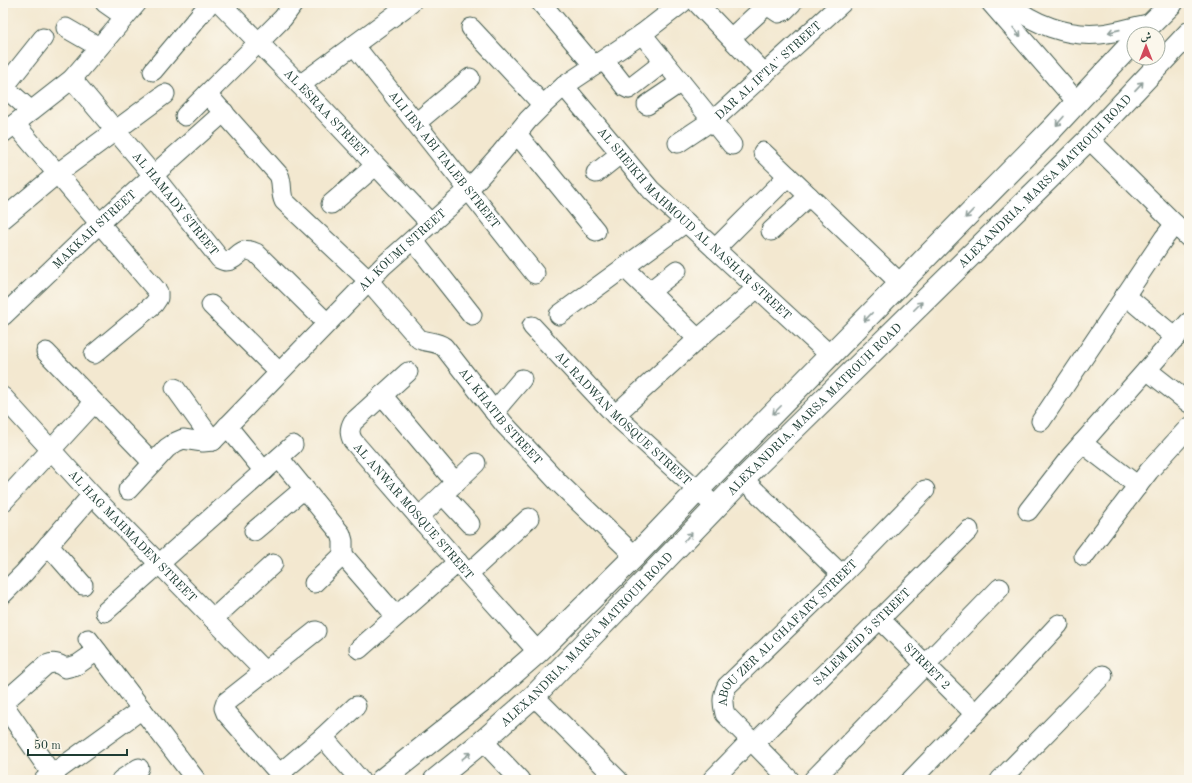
<svg xmlns="http://www.w3.org/2000/svg" width="1192" height="783" viewBox="0 0 1192 783" font-family="'Old Standard TT',Amiri,serif">
<style>
.lines{fill:none;stroke-linecap:round;stroke-linejoin:round}
.minor-casing{stroke:#3f574b;stroke-width:21}
.major-casing{stroke:#3f574b;stroke-width:24}
.minor{stroke:#fff;stroke-width:19}
.major{stroke:#fff;stroke-width:22}
.oneway{stroke:#8f9e9a}
.labels{text-anchor:middle;stroke-width:4;stroke-linejoin:round;paint-order:stroke}
.street-label{font-size:12px;fill:#1f3d34;stroke:#fbf7ec}
</style>
<rect width="100%" height="100%" fill="#fbf7ec"/>
<filter id="ink" filterUnits="userSpaceOnUse"><feTurbulence type="fractalNoise" baseFrequency=".025" numOctaves="2"/><feDisplacementMap in="SourceGraphic" scale="8" xChannelSelector="R" yChannelSelector="G"/><feConvolveMatrix kernelMatrix="1 2 1 2 8 2 1 2 1" color-interpolation-filters="sRGB"/></filter>
<filter id="wash" filterUnits="userSpaceOnUse"><feTurbulence type="fractalNoise" baseFrequency=".012" numOctaves="4" result="noise"/><feDisplacementMap in="SourceGraphic" scale="16" xChannelSelector="R" yChannelSelector="G"/><feGaussianBlur stdDeviation="0.9" result="paint"/><feColorMatrix in="noise" values="0 0 0 0 0 0 0 0 0 0 0 0 0 0 0 0 0 1.4 0 .05"/><feComposite in="paint" operator="in"/></filter>
<g filter="url(#wash)">
<rect width="100%" height="100%" fill="#f3e8d0"/>
</g>
<g filter="url(#ink)">
<g class="lines">
<defs>
<g id="minor">
<path d="M105,3L125,17"/>
<path id="s1" d="M220,3L300,85L431,224"/>
<path d="M541,3L594,66"/>
<path d="M697,3L765,74"/>
<path d="M991,3L1077,102"/>
<path d="M1008,3C1033,24 1067,37 1100,34C1116,33 1135,26 1152,23"/>
<path d="M767,5L779,13L784,11L792,3"/>
<path d="M66,28L99,47"/>
<path d="M471,28L543,105"/>
<path d="M642,34L732,145"/>
<path d="M731,38L767,5L768,3"/>
<path id="s2" d="M354,45L535,274"/>
<path d="M604,60L625,87L629,89L664,62"/>
<path d="M153,71L210,3"/>
<path id="s3" d="M72,79L153,175L220,259C222,260 224,261 226,261C239,261 239,244 256,253L327,323"/>
<path d="M300,85L411,3"/>
<path d="M3,86L31,111"/>
<path id="s4" d="M564,86L651,190L831,356"/>
<path d="M4,87L43,38"/>
<path id="s5" d="M207,94L279,175C283,184 280,193 284,201L368,280L419,339C428,343 436,341 444,347L504,424L558,482L635,556"/>
<path d="M647,105L681,82"/>
<path d="M185,116L283,18L294,3"/>
<path d="M416,123L470,78"/>
<path d="M15,124L158,292V298L154,304L94,354"/>
<path d="M3,133L72,79L137,3"/>
<path d="M517,134L596,231"/>
<path d="M1089,139L1189,238"/>
<path id="s6" d="M678,143L717,117L842,3"/>
<path d="M763,152L901,284"/>
<path d="M596,173L620,154"/>
<path d="M331,204L375,166"/>
<path d="M3,219L58,173L165,94"/>
<path d="M771,231L809,196"/>
<path d="M413,240L472,315"/>
<path d="M715,249L788,176"/>
<path d="M624,267L698,339"/>
<path d="M649,292L677,270"/>
<path d="M1125,295L1176,338"/>
<path d="M211,305L279,372"/>
<path d="M559,315L686,222"/>
<path id="s7" d="M3,316L100,223L224,112"/>
<path id="s8" d="M532,326L615,415L716,507"/>
<path d="M46,352L153,463"/>
<path d="M1147,370L1189,403"/>
<path id="s9" d="M408,372L353,422C349,429 349,434 353,441L468,574L538,652"/>
<path d="M175,388L213,441"/>
<path d="M382,395L456,483"/>
<path id="s10" d="M3,397L92,495L265,672"/>
<path d="M494,412L522,379"/>
<path d="M615,415L698,339L757,288"/>
<path d="M1041,421L1164,238L1175,224"/>
<path d="M227,426L264,471"/>
<path d="M1082,443L1138,486"/>
<path d="M279,458L341,534L343,541V555L314,583"/>
<path d="M743,479L842,575"/>
<path id="s11" d="M128,490L167,448L176,442L183,439L203,442L213,441L383,266L468,190L501,153L528,120L543,105L564,86L642,34L682,3"/>
<path d="M443,495L470,524"/>
<path d="M3,502L94,403"/>
<path d="M1028,511L1070,457L1189,322"/>
<path d="M419,517L476,463"/>
<path d="M254,531L305,488"/>
<path d="M48,545L83,585"/>
<path d="M343,555L396,616"/>
<path d="M1084,556L1149,471L1189,427"/>
<path d="M468,574L529,518"/>
<path d="M3,594L24,573L92,495"/>
<path d="M105,612L293,445"/>
<path id="s12" d="M879,618L975,714"/>
<path d="M213,619L273,564"/>
<path d="M88,639L196,780"/>
<path d="M359,649L458,562"/>
<path d="M534,696L618,780"/>
<path d="M3,703L46,665C54,662 58,663 65,668L77,665L97,651"/>
<path d="M3,704L56,780"/>
<path d="M323,737L360,780"/>
<path d="M483,741L520,780"/>
<path id="s13" d="M754,744L969,530"/>
<path d="M279,774L323,737L356,706"/>
<path d="M44,780L142,709"/>
<path d="M121,780L139,768"/>
<path d="M285,780L226,713L224,708L226,702L316,631"/>
<path d="M712,780L751,740"/>
<path id="s14" d="M790,780L725,714C722,703 722,696 727,686L842,575L925,490"/>
<path d="M813,780L1000,588"/>
<path d="M911,780L975,714L1059,624"/>
<path d="M1000,780L1103,675"/>
</g>
<g id="major">
<path d="M1141,34L1172,3"/>
<path d="M382,780L484,699L538,652L635,556L697,491L1052,129L1134,41"/>
<path id="s15" d="M435,780L483,741L534,696L743,479L1089,139L1189,33"/>
</g>
</defs>
<!-- minor casing -->
<use href="#minor" class="minor-casing"/>
<!-- major casing -->
<use href="#major" class="major-casing"/>
<!-- minor -->
<use href="#minor" class="minor"/>
<!-- major -->
<use href="#major" class="major"/>
</g>
<!-- one-way arrows -->
<defs><path id="oneway-shaft" d="M-6 0H5M1.5-3L5.5 0L1.5 3" fill="none" stroke-width="1.6" stroke-linecap="round" stroke-linejoin="round"/></defs>
<g class="oneway">
<use href="#oneway-shaft" transform="translate(1114 31) rotate(167)"/>
<use href="#oneway-shaft" transform="translate(1017 32) rotate(49)"/>
<use href="#oneway-shaft" transform="translate(1139 86) rotate(-47)"/>
<use href="#oneway-shaft" transform="translate(1060 121) rotate(131)"/>
<use href="#oneway-shaft" transform="translate(969 214) rotate(134)"/>
<use href="#oneway-shaft" transform="translate(918 306) rotate(-45)"/>
<use href="#oneway-shaft" transform="translate(868 317) rotate(134)"/>
<use href="#oneway-shaft" transform="translate(777 410) rotate(135)"/>
<use href="#oneway-shaft" transform="translate(688 537) rotate(-46)"/>
<use href="#oneway-shaft" transform="translate(466 756) rotate(-39)"/>
</g>
</g>
<g class="labels">
<!-- street labels -->
<g class="street-label">
<text dy="4" stroke="none"><textPath href="#s6" startOffset="116">DAR AL IFTA'' STREET</textPath></text>
<text dy="4" stroke="none"><textPath href="#s1" startOffset="153">AL ESRAA STREET</textPath></text>
<text dy="4" stroke="none"><textPath href="#s2" startOffset="146">ALI IBN ABI TALEB STREET</textPath></text>
<text dy="4" stroke="none"><textPath href="#s15" startOffset="855">ALEXANDRIA, MARSA MATROUH ROAD</textPath></text>
<text dy="4" stroke="none"><textPath href="#s3" startOffset="162">AL HAMADY STREET</textPath></text>
<text dy="4" stroke="none"><textPath href="#s4" startOffset="190">AL SHEIKH MAHMOUD AL NASHAR STREET</textPath></text>
<text dy="4" stroke="none"><textPath href="#s7" startOffset="126">MAKKAH STREET</textPath></text>
<text dy="4" stroke="none"><textPath href="#s11" startOffset="375">AL KOUMI STREET</textPath></text>
<text dy="4" stroke="none"><textPath href="#s15" startOffset="531">ALEXANDRIA, MARSA MATROUH ROAD</textPath></text>
<text dy="4" stroke="none"><textPath href="#s5" startOffset="444">AL KHATIB STREET</textPath></text>
<text dy="4" stroke="none"><textPath href="#s8" startOffset="130">AL RADWAN MOSQUE STREET</textPath></text>
<text dy="4" stroke="none"><textPath href="#s9" startOffset="187">AL ANWAR MOSQUE STREET</textPath></text>
<text dy="4" stroke="none"><textPath href="#s10" startOffset="190">AL HAG MAHMADEN STREET</textPath></text>
<text dy="4" stroke="none"><textPath href="#s14" startOffset="200">ABOU ZER AL GHAFARY STREET</textPath></text>
<text dy="4" stroke="none"><textPath href="#s13" startOffset="152">SALEM EID 5 STREET</textPath></text>
<text dy="4" stroke="none"><textPath href="#s15" startOffset="207">ALEXANDRIA, MARSA MATROUH ROAD</textPath></text>
<text dy="4" stroke="none"><textPath href="#s12" startOffset="68">STREET 2</textPath></text>
</g>
</g>
<!-- margin -->
<rect width="1192" height="783" fill="none" stroke="#fbf7ec" stroke-width="16"/>
<!-- north arrow -->
<g transform="translate(1146 46)"><circle r="19" fill="#fbf7ec" stroke="#a3ada2"/>
<path d="M0-3L7 15L0 10L-7 15Z" fill="#d1495b"/>
<text y="-6" font-size="11" font-weight="bold" text-anchor="middle" fill="#1f3d34">ش</text>
</g>
<!-- scale -->
<path d="M28 749v6h99v-6" fill="none" stroke="#1f3d34" stroke-width="2"/>
<text x="34" y="749" font-size="12" fill="#1f3d34" stroke="#fbf7ec" stroke-width="3" paint-order="stroke">50 m</text>
</svg>
